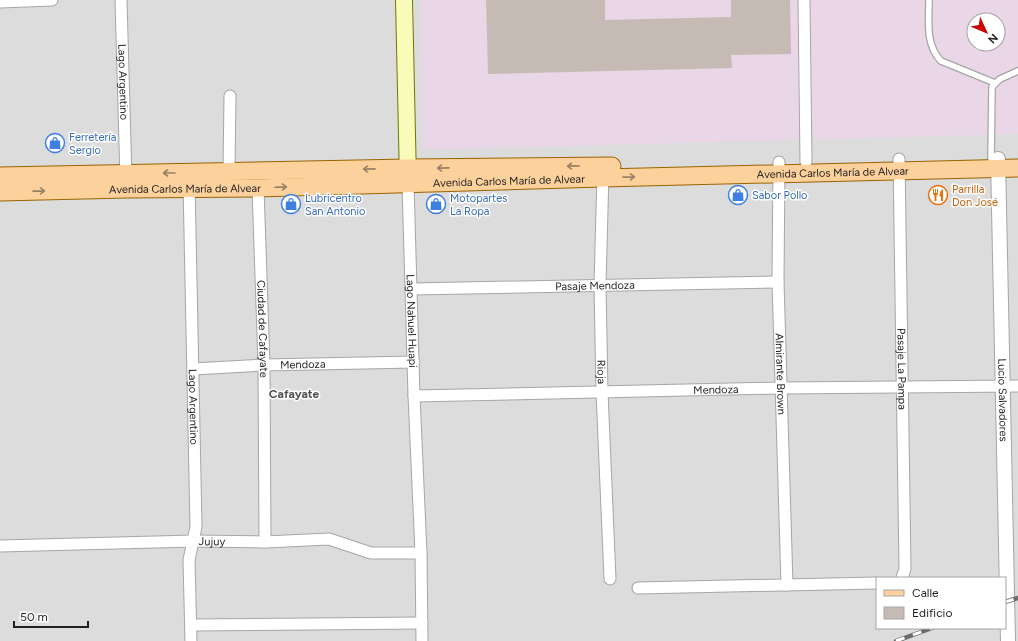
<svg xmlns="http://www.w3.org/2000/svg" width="1018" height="641" viewBox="0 0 1018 641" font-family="Figtree,sans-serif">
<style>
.residential{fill:#dddcdc;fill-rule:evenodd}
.industrial{fill:#e9d6e6;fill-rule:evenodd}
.building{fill:#c5bbb4}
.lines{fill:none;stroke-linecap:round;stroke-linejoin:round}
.service-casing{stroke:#a6a6a6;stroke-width:8}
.minor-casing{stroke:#a6a6a6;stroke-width:13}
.tertiary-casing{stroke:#a6a6a6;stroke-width:16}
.secondary-casing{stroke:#6e7803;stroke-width:18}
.primary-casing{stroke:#996300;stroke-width:19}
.service{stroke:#fff;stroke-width:5.5}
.minor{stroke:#fff;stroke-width:11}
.tertiary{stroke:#fff;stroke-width:14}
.secondary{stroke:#f9fbb8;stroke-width:16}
.primary{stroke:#fdd19c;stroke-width:17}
.rail-casing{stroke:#6d6d6d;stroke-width:4.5}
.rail{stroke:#fff;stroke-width:3;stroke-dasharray:9;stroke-linecap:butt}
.oneway{stroke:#998164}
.labels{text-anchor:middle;stroke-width:3;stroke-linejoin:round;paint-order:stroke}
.street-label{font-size:11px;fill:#1f1f1f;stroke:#fff}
.shop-label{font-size:11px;fill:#366cbe;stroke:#fff;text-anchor:start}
.food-label{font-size:11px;fill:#c56008;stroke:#fff;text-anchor:start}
.neighbourhood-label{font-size:12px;font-weight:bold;fill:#525252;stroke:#fff}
</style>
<rect width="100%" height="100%" fill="#f0ece5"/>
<!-- residential -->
<path class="residential" d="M0,0H1018V641H0ZM974,20H998V44H974ZM877,578H1005V628H877Z"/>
<!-- industrial -->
<path class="industrial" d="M421,0H1018V134L424,150ZM974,20H998V44H974Z"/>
<!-- building -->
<path class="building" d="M486,0H605V20L731,17V0H790L791,54L731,55L732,68L488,74Z"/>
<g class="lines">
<defs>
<path id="service" d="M929,0C929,22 925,44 941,61L995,83
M991,159L992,87L1000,79L1018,71"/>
<g id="minor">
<path id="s1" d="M121,0L126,180"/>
<path d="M804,0L806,162"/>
<path d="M0,2L52,0"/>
<path id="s2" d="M899,159L905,569L902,578"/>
<path id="s3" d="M779,162L778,282L787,585"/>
<path d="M229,171L230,96"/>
<path id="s4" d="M603,173L600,285L602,392L610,579"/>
<path id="s5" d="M189,183L196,527L189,560L191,641"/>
<path id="s6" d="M408,183L414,396L421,553L422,641"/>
<path id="s7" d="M258,188L264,365L265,542"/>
<path id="s8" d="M412,289L778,282"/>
<path id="s9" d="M193,369L264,365L414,362"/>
<path id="s10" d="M414,396L781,388L1018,386"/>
<path id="s11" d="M0,546L194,541L265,542L329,539L371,553H421"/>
<path d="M638,588L877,583"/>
<path d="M191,625L422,623"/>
</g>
<g id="tertiary">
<path id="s12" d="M998,159L1008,641"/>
</g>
<path id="secondary" d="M404,0L408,180"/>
<g id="primary">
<path d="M0,176L408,168L612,166"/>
<path id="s13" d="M0,192L126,189L258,188L603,178L1018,168"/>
</g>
</defs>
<!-- service casing -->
<use href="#service" class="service-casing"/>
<!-- minor casing -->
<use href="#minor" class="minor-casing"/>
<!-- tertiary casing -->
<use href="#tertiary" class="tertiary-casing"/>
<!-- secondary casing -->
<use href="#secondary" class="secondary-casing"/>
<!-- primary casing -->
<use href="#primary" class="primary-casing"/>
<!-- service -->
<use href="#service" class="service"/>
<!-- minor -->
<use href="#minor" class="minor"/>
<!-- tertiary -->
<use href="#tertiary" class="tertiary"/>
<!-- secondary -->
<use href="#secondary" class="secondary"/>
<!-- primary -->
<use href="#primary" class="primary"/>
<defs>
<path id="rail" d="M1005,602L1018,598
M896,641L932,628"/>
</defs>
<!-- rail casing -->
<use href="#rail" class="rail-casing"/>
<!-- rail -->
<use href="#rail" class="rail"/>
</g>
<!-- one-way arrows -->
<defs><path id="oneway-shaft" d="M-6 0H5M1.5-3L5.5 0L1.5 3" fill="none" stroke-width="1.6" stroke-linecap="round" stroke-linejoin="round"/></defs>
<g class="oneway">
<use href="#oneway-shaft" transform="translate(573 166) rotate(179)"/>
<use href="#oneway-shaft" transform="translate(443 168) rotate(179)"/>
<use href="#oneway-shaft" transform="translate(369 169) rotate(179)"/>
<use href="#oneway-shaft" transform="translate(169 173) rotate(180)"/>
<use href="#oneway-shaft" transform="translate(629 177) rotate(-1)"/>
<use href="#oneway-shaft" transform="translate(281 187) rotate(-2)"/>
<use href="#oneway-shaft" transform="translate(39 191) rotate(-1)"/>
</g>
<!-- icons -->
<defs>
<symbol id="shop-ring" viewBox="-11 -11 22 22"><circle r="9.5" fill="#fff" stroke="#3f7fe0" stroke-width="1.5"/><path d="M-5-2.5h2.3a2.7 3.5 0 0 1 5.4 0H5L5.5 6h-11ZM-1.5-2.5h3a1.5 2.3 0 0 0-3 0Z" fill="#3f7fe0"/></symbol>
<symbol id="restaurant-ring" viewBox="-11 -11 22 22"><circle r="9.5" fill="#fff" stroke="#e8710a" stroke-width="1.5"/><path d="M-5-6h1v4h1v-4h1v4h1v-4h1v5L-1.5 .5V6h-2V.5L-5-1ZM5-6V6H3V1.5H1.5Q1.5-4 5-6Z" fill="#e8710a"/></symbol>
</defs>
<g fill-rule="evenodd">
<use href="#shop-ring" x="44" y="132" width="22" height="22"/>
<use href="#shop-ring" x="727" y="184" width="22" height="22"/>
<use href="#restaurant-ring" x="927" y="184" width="22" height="22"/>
<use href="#shop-ring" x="280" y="193" width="22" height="22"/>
<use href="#shop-ring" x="425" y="193" width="22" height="22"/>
</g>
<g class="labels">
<!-- street labels -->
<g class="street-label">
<text dy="4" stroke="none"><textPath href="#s1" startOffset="82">Lago Argentino</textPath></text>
<text dy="4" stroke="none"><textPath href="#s13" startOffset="833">Avenida Carlos María de Alvear</textPath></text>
<text dy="4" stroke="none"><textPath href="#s13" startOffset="509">Avenida Carlos María de Alvear</textPath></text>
<text dy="4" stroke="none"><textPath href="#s13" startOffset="185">Avenida Carlos María de Alvear</textPath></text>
<text dy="4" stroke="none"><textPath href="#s8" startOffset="183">Pasaje Mendoza</textPath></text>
<text dy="4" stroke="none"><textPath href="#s6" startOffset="138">Lago Nahuel Huapi</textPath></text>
<text dy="4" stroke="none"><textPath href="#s7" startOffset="141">Ciudad de Cafayate</textPath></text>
<text dy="4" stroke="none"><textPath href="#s9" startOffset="110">Mendoza</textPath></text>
<text dy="4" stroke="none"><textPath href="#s2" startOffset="210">Pasaje La Pampa</textPath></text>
<text dy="4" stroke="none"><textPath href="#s4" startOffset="199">Rioja</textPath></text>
<text dy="4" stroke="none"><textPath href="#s3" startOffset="212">Almirante Brown</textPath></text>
<text dy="4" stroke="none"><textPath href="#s10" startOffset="302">Mendoza</textPath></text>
<text dy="4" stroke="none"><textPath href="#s12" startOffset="241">Lucio Salvadores</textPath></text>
<text dy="4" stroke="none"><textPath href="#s5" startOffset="224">Lago Argentino</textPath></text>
<text dy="4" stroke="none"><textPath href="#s11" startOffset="212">Jujuy</textPath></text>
</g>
<!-- shop labels -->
<g class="shop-label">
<text x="69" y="141">Ferretería<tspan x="69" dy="13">Sergio</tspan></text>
<text x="752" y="199">Sabor Pollo</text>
<text x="305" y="202">Lubricentro<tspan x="305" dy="13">San Antonio</tspan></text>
<text x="450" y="202">Motopartes<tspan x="450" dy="13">La Ropa</tspan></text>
</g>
<!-- food labels -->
<g class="food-label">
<text x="952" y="193">Parrilla<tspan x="952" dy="13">Don José</tspan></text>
</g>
<!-- neighbourhood labels -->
<g class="neighbourhood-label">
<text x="294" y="398">Cafayate</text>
</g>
</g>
<!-- legend -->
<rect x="876" y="577" width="130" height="52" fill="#ffffff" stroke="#a5a5a5"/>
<rect x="884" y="590" width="20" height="6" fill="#fdd19c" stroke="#a5a5a5"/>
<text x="912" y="597" font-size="12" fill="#1f1f1f">Calle</text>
<rect x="884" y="607" width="20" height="12" fill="#c5bbb4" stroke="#a5a5a5"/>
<text x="912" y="617" font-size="12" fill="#1f1f1f">Edificio</text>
<!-- north arrow -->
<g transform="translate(986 32) rotate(134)"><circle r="19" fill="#ffffff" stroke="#a5a5a5"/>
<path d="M0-3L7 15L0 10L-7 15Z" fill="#cd0004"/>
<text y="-6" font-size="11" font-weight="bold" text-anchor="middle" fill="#1f1f1f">N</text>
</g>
<!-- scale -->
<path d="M14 621v6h74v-6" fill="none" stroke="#1f1f1f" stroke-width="2"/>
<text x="20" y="621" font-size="12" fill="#1f1f1f" stroke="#ffffff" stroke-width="3" paint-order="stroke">50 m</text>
</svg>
